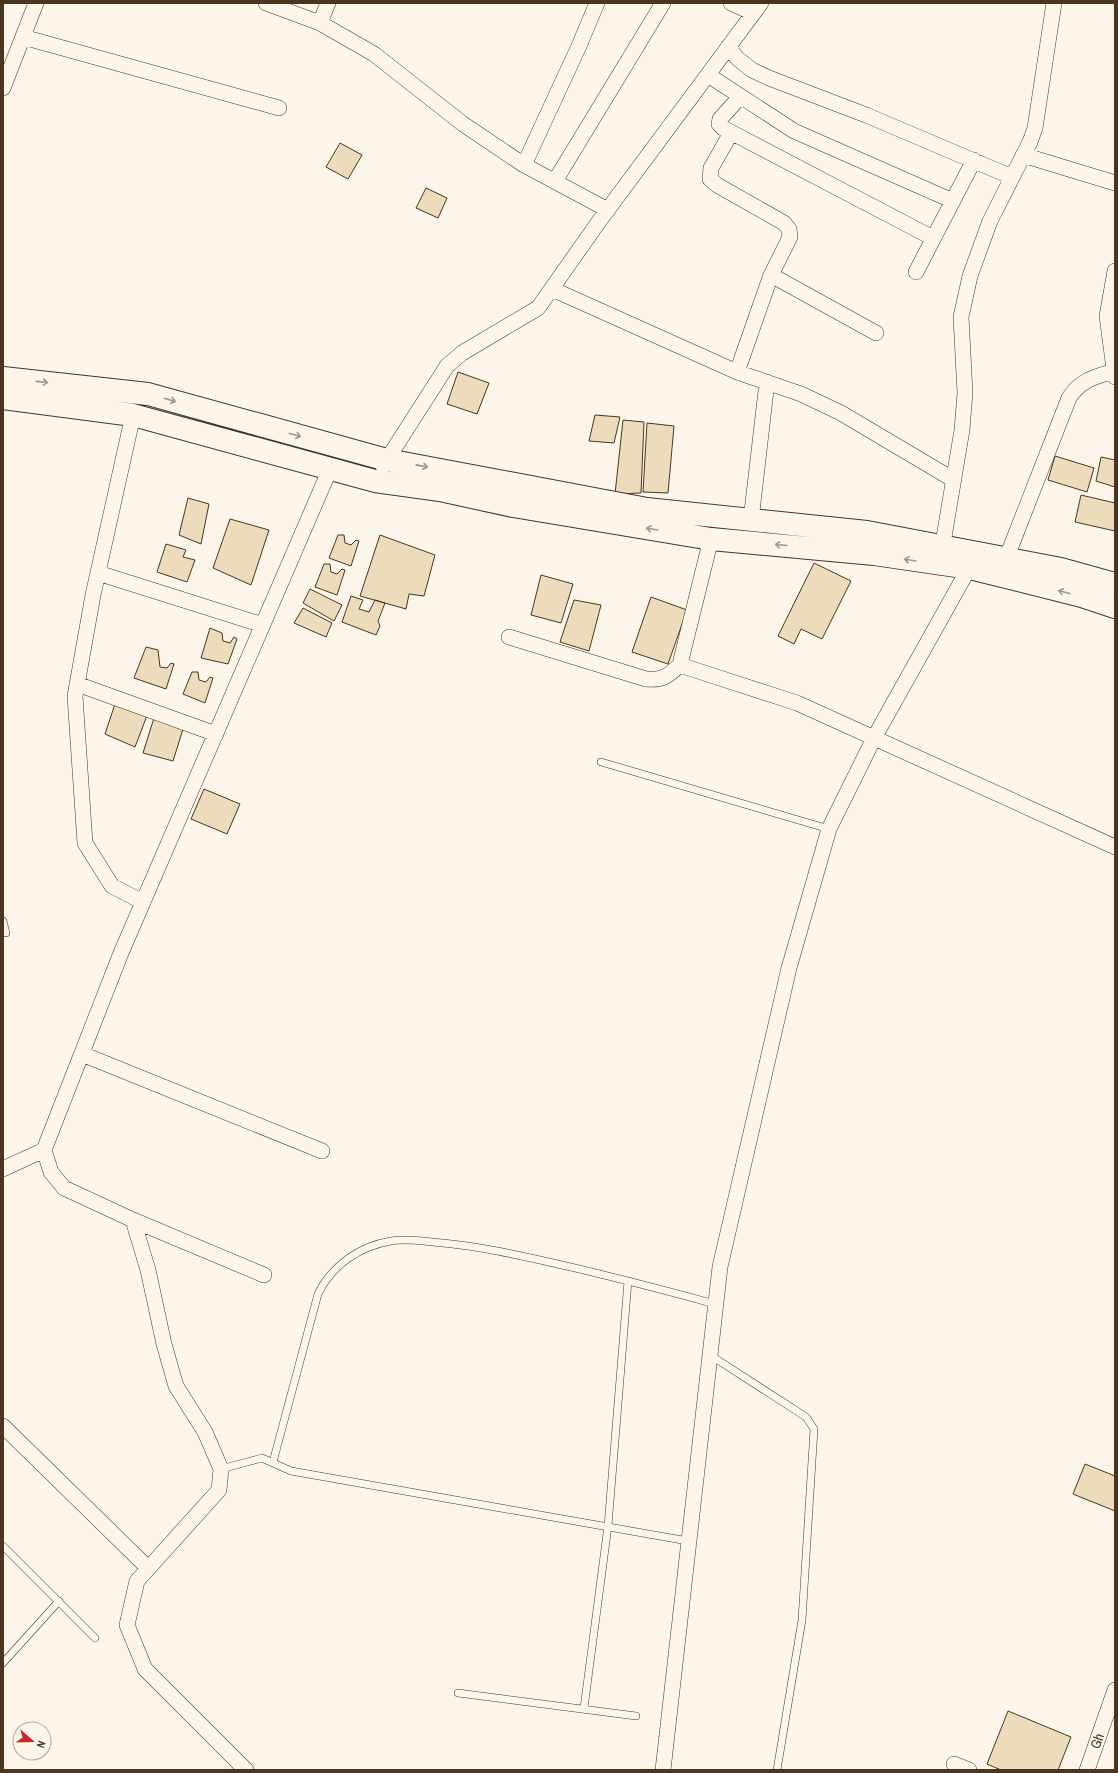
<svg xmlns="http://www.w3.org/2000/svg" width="1118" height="1773" viewBox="0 0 1118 1773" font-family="'Archivo Narrow',sans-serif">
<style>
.building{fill:#ecdcbc;stroke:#4a3520}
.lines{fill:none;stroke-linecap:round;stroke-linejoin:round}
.service-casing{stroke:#4a3520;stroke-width:8}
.minor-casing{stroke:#4a3520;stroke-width:16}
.primary-casing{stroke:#4a3520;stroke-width:24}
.service{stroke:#fbf6e9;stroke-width:7}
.minor{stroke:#fbf6e9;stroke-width:15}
.primary{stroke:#fbf6e9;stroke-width:22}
.oneway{stroke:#a29684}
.labels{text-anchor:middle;stroke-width:3;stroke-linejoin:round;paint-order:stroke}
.street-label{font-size:14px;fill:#4a3520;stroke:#fbf6e9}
</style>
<rect width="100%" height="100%" fill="#fbf6e9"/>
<!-- building -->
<path class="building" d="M340,143L362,155L348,179L326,167Z
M426,188L447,198L438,218L416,208Z
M458,372L489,383L477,414L447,404Z
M595,415L620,417L614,443L589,441Z
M623,420L644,422L641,493L615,494Z
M647,423L674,426L668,493L643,492Z
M1055,456L1094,468L1087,492L1048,480Z
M1101,457L1115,460V487L1096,481Z
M1081,495L1115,503V531L1075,522Z
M188,498L209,504L201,544L179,535Z
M230,519L269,530L251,585L213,568Z
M338,535H344L345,543L351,545L356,540L359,541L351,566L329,558Z
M380,535L435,555L424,596L409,594L406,609L360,596Z
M166,544L186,550L183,557L195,560L187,582L157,572Z
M814,563L851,581L822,639L801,629L794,644L778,636Z
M324,564H330L331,572L337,574L342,569L345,570L337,595L315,587Z
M541,575L573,584L561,623L531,615Z
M310,589L342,605L334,621L303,603Z
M351,596L363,600L359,609L369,612L375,600L385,603L378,621L380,626L376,635L342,622Z
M651,597L687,610L668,664L632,652Z
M574,600L601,605L589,651L560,642Z
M303,608L332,623L326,637L294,623Z
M210,628L222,633L223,641L230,643L234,637L237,639L228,664L201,658Z
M146,647L158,650L160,667L167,668L171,663L174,664L166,689L134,678Z
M192,672H198L199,680L206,682L210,677L213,678L205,703L183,694Z
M116,701L148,713L135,747L105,734Z
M154,718L184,726L173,761L143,753Z
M204,789L240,804L227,834L191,819Z
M1085,1464L1115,1476V1511L1073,1494Z
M1008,1711L1071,1737L1058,1770H1001L987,1764Z"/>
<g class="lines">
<defs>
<path id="service" d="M601,762L829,829
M3,921L6,933
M710,1355L806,1417L814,1429L802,1620L777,1770
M273,1462L318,1294C332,1265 360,1246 391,1241C408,1238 426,1242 443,1243C484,1247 522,1256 562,1265C614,1277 664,1290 715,1304
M221,1469L262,1458L291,1471L688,1541
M3,1546L95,1638
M3,1663L59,1601
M458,1693L636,1716
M584,1708L608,1526L628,1281"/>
<path id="minor" d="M266,3L320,23L374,54L463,124L524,165L608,210
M731,3L753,13
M320,23L328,3
M23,37L279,108
M728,47L738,59L752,70L769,78L866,115L1012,177
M708,75L794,131L953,201
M3,88L36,3
M740,97L720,119L719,124L723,128L933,238
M731,133L711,168L710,179L717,185L784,223L789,229L790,237L771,275L737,372
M1023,155L1115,183
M524,165L579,46L597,3
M555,181L663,3
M1115,271L1107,316L1115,377
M916,272L974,160
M771,275L876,333
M552,289L737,372L801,394L841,413L954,480
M133,415L93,595L75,696L85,843L112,886L143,902
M383,466L447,366L462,353L538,308L600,220L761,3
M751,520L767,382
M711,539L681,660L683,666L797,703L1115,847
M941,555L962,430L965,393L961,317L970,276L990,221L1030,142L1035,128L1054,3
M1006,559L1069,398C1080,380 1095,377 1114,371
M98,573L263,625
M509,637L646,679C664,681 669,675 682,663
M77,684L216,734
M82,1054L322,1151
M3,1169L44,1150
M133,1220L148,1270L164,1344L176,1386L205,1432L221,1469L219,1490L137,1581L127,1625L145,1669L246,1770
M264,1275L133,1220L64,1188L51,1172L44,1150L121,953L330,469
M3,1426L148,1568
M954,1764L969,1770
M663,1770L720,1267L789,968L829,829L874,738L973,561
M1087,1770L1115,1690"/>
<path id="primary" d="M3,378L148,394L387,460L647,509L867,532L1061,569L1115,584
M3,398L133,415L375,481L440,490L513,506L711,539L874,554L970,568L1082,596L1115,607"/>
</defs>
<!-- service casing -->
<use href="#service" class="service-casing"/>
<!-- minor casing -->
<use href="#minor" class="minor-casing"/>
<!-- primary casing -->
<use href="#primary" class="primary-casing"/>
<!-- service -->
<use href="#service" class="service"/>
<!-- minor -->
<use href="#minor" class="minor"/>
<!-- primary -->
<use href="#primary" class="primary"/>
</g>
<!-- one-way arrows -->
<defs><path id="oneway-shaft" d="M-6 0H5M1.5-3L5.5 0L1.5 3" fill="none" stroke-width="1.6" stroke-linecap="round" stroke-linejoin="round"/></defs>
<g class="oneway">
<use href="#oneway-shaft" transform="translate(42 382) rotate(6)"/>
<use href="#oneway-shaft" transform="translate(170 400) rotate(16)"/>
<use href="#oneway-shaft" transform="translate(295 435) rotate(15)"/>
<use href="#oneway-shaft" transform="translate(422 466) rotate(11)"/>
<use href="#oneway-shaft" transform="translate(652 529) rotate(-171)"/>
<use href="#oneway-shaft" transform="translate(781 545) rotate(-175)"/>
<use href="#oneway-shaft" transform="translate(910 560) rotate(-171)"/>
<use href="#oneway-shaft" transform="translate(1064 592) rotate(-166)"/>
</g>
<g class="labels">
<!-- street labels -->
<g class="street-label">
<text transform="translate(1097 1741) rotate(-71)" y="5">Gh</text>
</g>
</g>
<!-- border -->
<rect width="1118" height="1773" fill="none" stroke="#4a3520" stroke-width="8"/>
<!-- north arrow -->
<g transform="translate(32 1741) rotate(110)"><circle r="19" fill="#fbf6e9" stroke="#b4a999"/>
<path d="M0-3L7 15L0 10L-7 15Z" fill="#c62828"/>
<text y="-6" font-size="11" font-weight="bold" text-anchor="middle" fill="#4a3520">N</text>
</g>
</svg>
